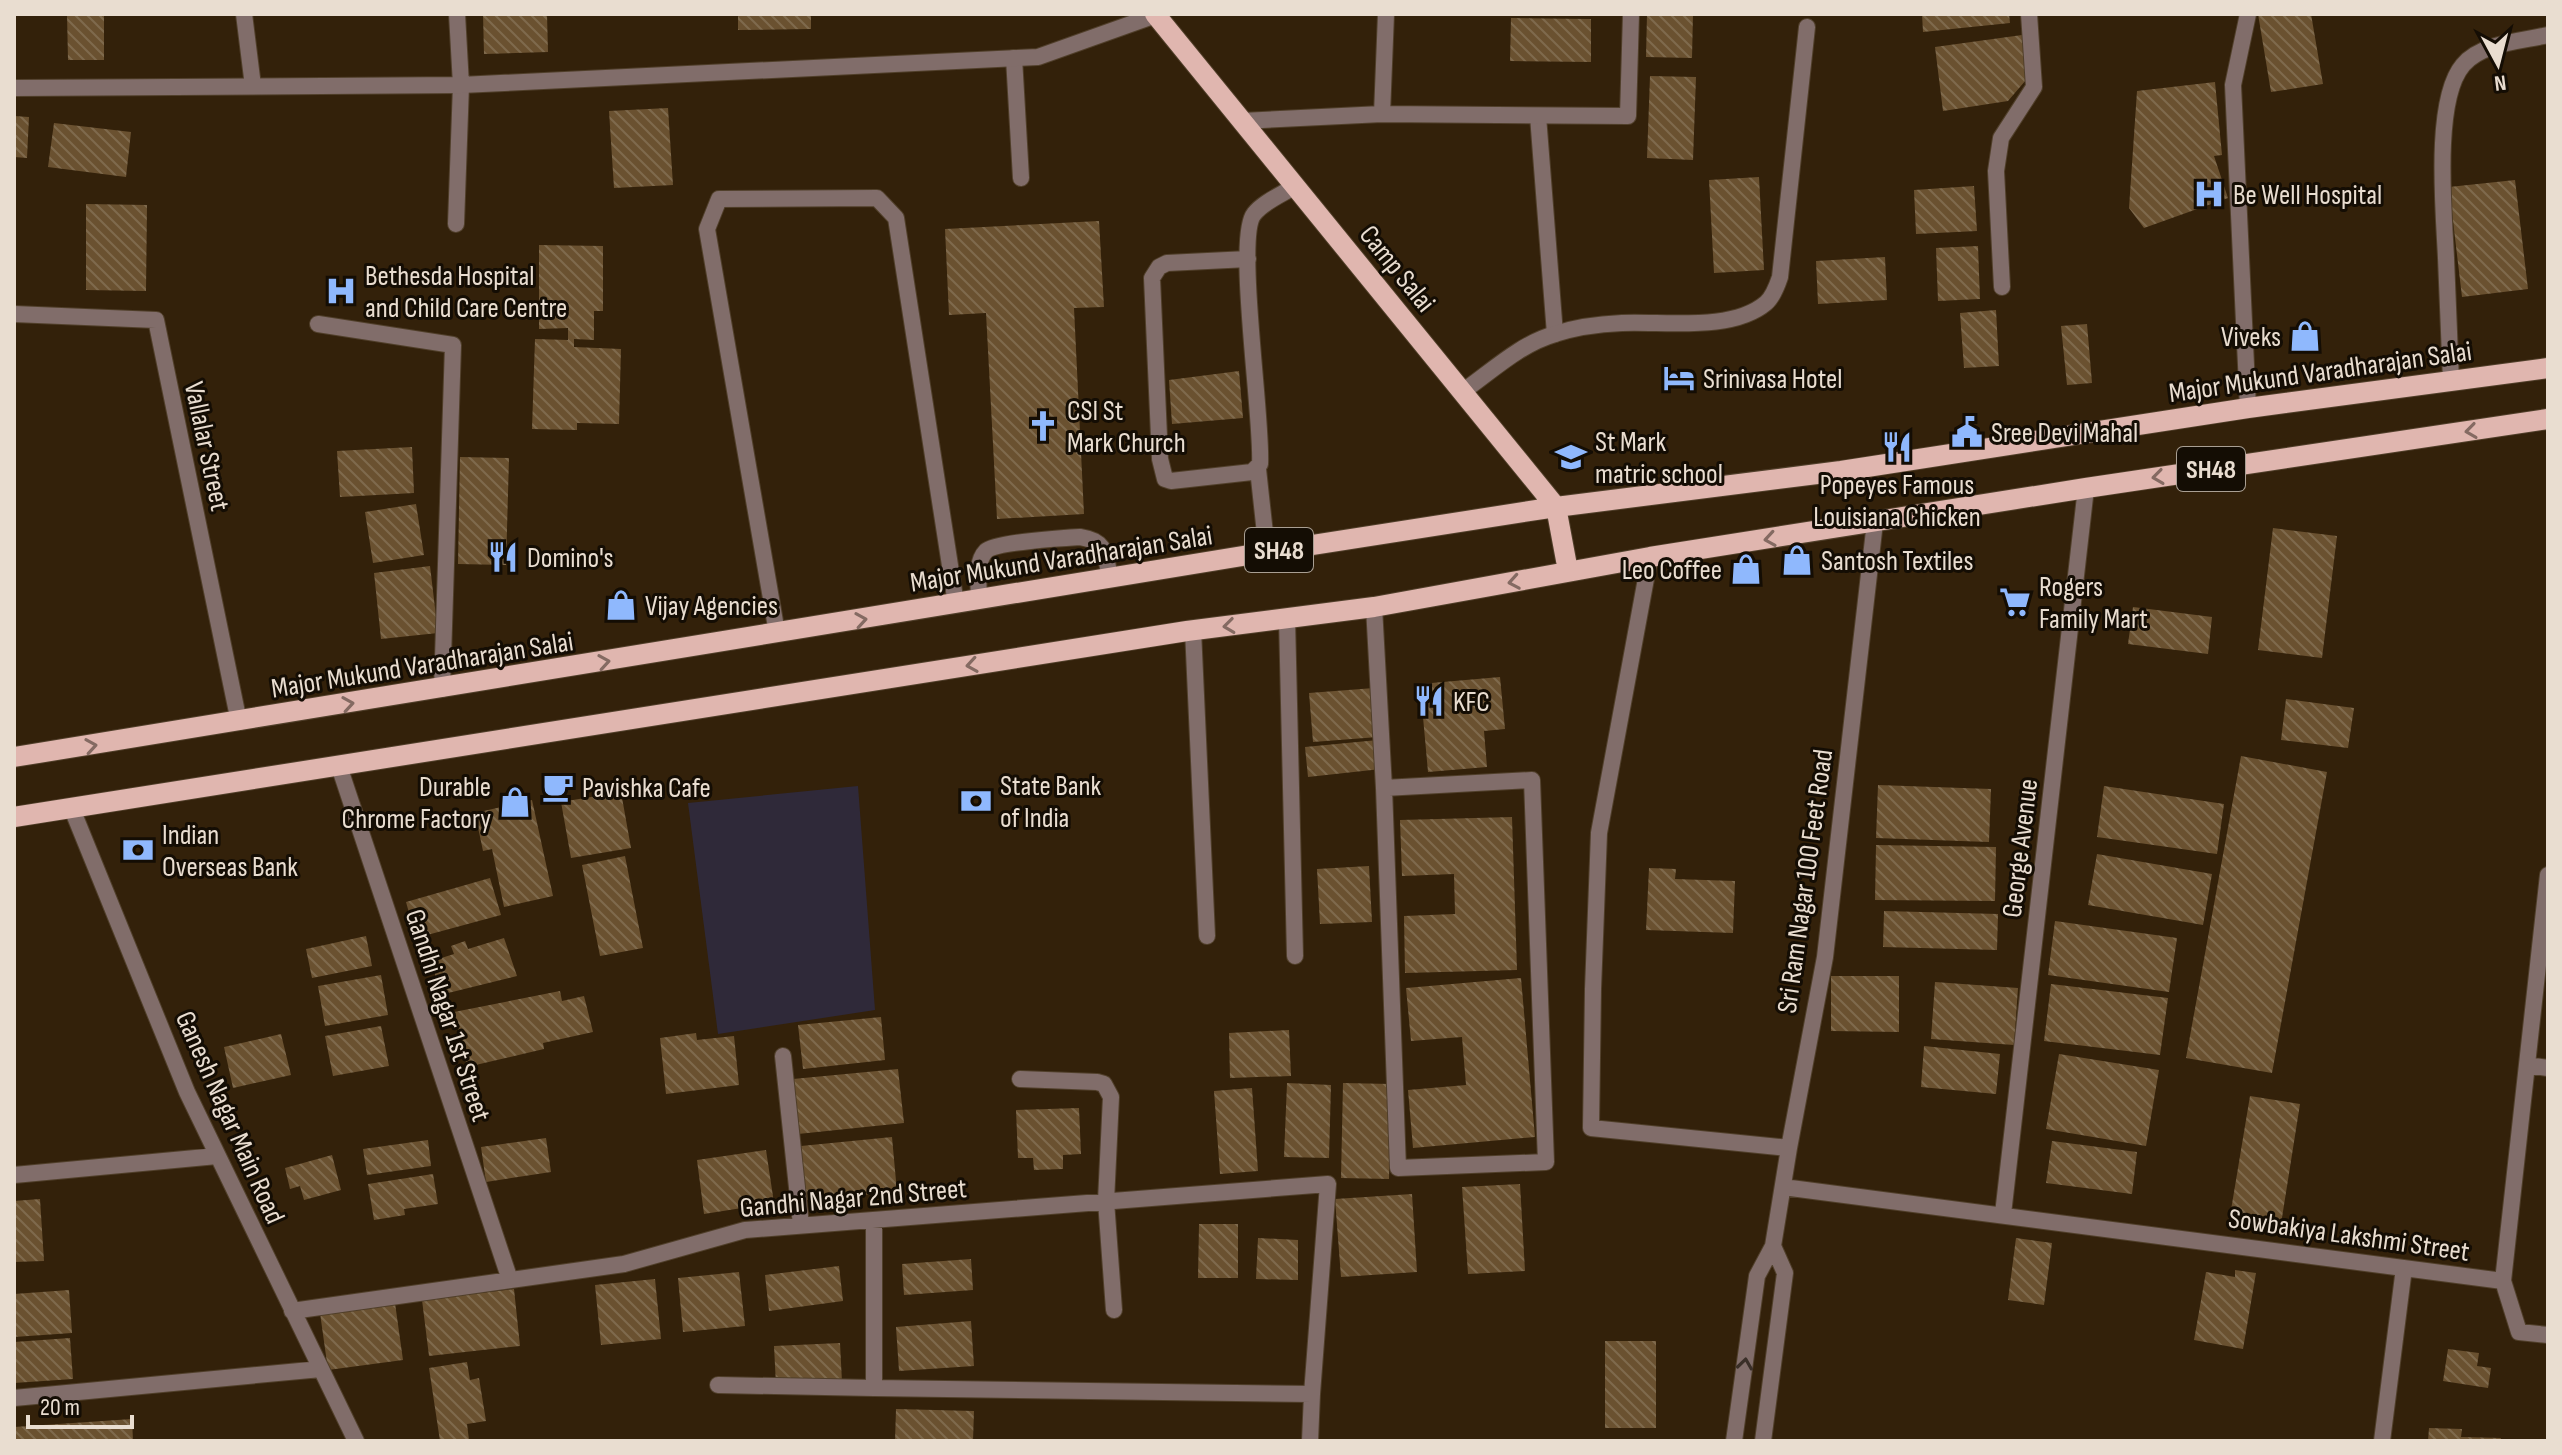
<svg xmlns="http://www.w3.org/2000/svg" width="2562" height="1455" viewBox="0 0 2562 1455" font-family="'Sofia Sans Condensed',sans-serif">
<style>
.commercial{fill:#2f2939}
.building{fill:url(#building-back-hatch)}
.lines{fill:none;stroke-linecap:round;stroke-linejoin:round}
.lane-casing{stroke:#503f2a;stroke-width:18}
.street-casing{stroke:#503f2a;stroke-width:18}
.primary-casing{stroke:#503f2a;stroke-width:22}
.lane{stroke:#816d6a;stroke-width:16}
.street{stroke:#816d6a;stroke-width:16}
.primary{stroke:#e0b6af;stroke-width:20}
.oneway{stroke:#846a62}
.oneway2{stroke:#3a2f28}
.labels{text-anchor:middle;stroke-width:6;stroke-linejoin:round;paint-order:stroke}
.shield{fill:#140d04;stroke:#a99f93;stroke-width:2}
.shield-label{font-size:26px;font-weight:bold;fill:#e9ddd0}
.poi-label{font-size:28px;fill:#e9ddd0;stroke:#140d04;text-anchor:start}
.street-label{font-size:28px;fill:#e9ddd0;stroke:#140d04}
</style>
<defs>
<pattern id="building-back-hatch" width="6" height="6" patternUnits="userSpaceOnUse" patternTransform="scale(2)"><rect width="6" height="6" fill="#6a5130"/><path d="M-1 5l2 2M0 0l6 6M5-1l2 2" fill="none" stroke="#7f6a4d"/></pattern>
</defs>
<rect width="100%" height="100%" fill="#33210a"/>
<!-- commercial -->
<path class="commercial" d="M858,786L875,1010L718,1034L688,803Z"/>
<!-- building -->
<path class="building" d="M67,14H104V60H68Z
M483,14H547L548,52L484,54Z
M738,14H811V29L738,30Z
M1647,14H1693L1692,58L1646,57Z
M1922,14H2009L2010,23L1923,32Z
M2258,14H2311L2323,84L2271,92Z
M1511,18L1591,19V62L1510,61Z
M2022,35L2026,80L2008,101L1943,111L1935,47Z
M1650,76L1696,77L1693,160L1647,158Z
M2215,82L2222,155L2214,156L2228,198L2144,228L2129,208L2137,91Z
M668,108L673,185L614,188L609,111Z
M14,116L29,117L27,158L14,157Z
M54,123L131,132L126,177L48,167Z
M1759,177L1764,270L1714,273L1709,180Z
M2515,180L2528,289L2462,297L2449,187Z
M1974,186L1977,231L1916,234L1914,190Z
M86,204L147,205L146,291L86,290Z
M1099,221L1104,307L1074,308L1084,514L997,519L986,313L949,315L945,229Z
M539,245L603,246V311H594V340L574,339V347L621,349L619,424L577,423V430L532,429L535,339L568,340V328L539,329Z
M1978,246L1980,299L1938,301L1936,248Z
M1885,257L1887,300L1818,304L1816,261Z
M1996,310L1999,366L1964,368L1960,313Z
M2087,324L2092,383L2067,385L2061,326Z
M1239,371L1243,418L1172,424L1169,380Z
M412,447L414,493L340,497L337,451Z
M460,457L509,458L506,565L458,564Z
M416,504L424,555L373,563L365,512Z
M2273,528L2337,536L2322,658L2258,650Z
M430,566L438,633L381,639L374,573Z
M2133,607L2212,617L2208,654L2128,644Z
M1500,677L1505,729L1484,731L1487,767L1428,772L1420,684Z
M1374,688L1378,737L1313,742L1309,693Z
M2286,699L2354,708L2348,748L2281,740Z
M1378,740L1381,769L1308,777L1305,747Z
M2241,756L2327,772L2272,1073L2186,1058Z
M1878,785L1991,789L1989,842L1876,838Z
M2104,786L2224,804L2217,854L2097,837Z
M621,792L631,848L571,858L561,802Z
M532,800L553,896L504,907L492,849L483,851L475,813Z
M1512,817L1517,970L1405,973L1404,916L1455,914L1454,874L1402,876L1400,820Z
M1876,845L1996,847L1995,901L1875,900Z
M2097,854L2212,874L2203,925L2088,905Z
M625,856L643,948L600,956L582,865Z
M1369,866L1372,922L1320,924L1317,869Z
M1649,868L1676,869L1675,879L1735,881L1733,933L1646,930Z
M490,878L501,915L416,938L406,902Z
M1884,911L1998,914L1997,950L1883,947Z
M2055,921L2177,938L2169,992L2048,975Z
M366,936L372,966L312,978L306,949Z
M504,938L517,976L440,995L432,961L454,954L451,946L465,941L468,949Z
M381,975L388,1015L325,1026L318,986Z
M1831,976H1899V1032L1831,1031Z
M1521,978L1535,1137L1413,1148L1408,1090L1466,1085L1462,1037L1411,1041L1406,988Z
M1935,982L2018,988L2014,1045L1931,1039Z
M2051,984L2168,998L2160,1055L2044,1041Z
M560,991L562,1001L584,996L593,1032L543,1043L544,1049L467,1067L454,1012Z
M881,1017L885,1060L803,1069L798,1025Z
M381,1026L389,1066L333,1076L325,1036Z
M1289,1030L1291,1076L1230,1078L1229,1033Z
M696,1033L697,1040L734,1036L739,1085L666,1094L660,1038Z
M281,1034L291,1075L233,1088L224,1047Z
M1924,1046L2000,1054L1996,1094L1921,1087Z
M2059,1054L2159,1070L2146,1146L2046,1129Z
M898,1069L904,1123L798,1134L793,1079Z
M1287,1083L1331,1085L1329,1158L1284,1157Z
M1343,1083L1391,1084L1389,1179L1341,1178Z
M1252,1088L1258,1171L1220,1174L1214,1091Z
M2250,1096L2300,1104L2281,1224L2230,1216Z
M1079,1108L1081,1154L1063,1155V1169L1034,1170L1033,1158H1018L1016,1110Z
M892,1137L897,1192L806,1200L801,1146Z
M546,1138L551,1172L486,1182L481,1147Z
M428,1140L431,1166L367,1175L363,1149Z
M2052,1141L2137,1152L2132,1194L2046,1183Z
M766,1150L774,1203L704,1214L697,1160Z
M332,1155L341,1190L304,1200L300,1186L290,1189L285,1168Z
M433,1174L438,1204L404,1209L405,1215L374,1220L368,1184Z
M1520,1184L1525,1271L1468,1274L1462,1187Z
M1412,1194L1417,1272L1341,1277L1335,1199Z
M40,1199L44,1261L14,1262V1201Z
M1199,1224H1238V1278H1198Z
M1258,1238L1298,1240V1280L1256,1279Z
M2016,1238L2052,1243L2044,1305L2008,1300Z
M971,1259L973,1290L904,1295L902,1264Z
M839,1266L843,1301L769,1311L765,1275Z
M2235,1270L2256,1273L2243,1349L2194,1340L2206,1272L2235,1277Z
M739,1272L745,1326L683,1332L678,1278Z
M655,1279L661,1339L601,1345L595,1285Z
M514,1289L520,1346L429,1356L422,1300Z
M69,1290L72,1333L14,1337V1294Z
M395,1303L403,1360L328,1370L320,1313Z
M971,1321L974,1366L899,1371L896,1327Z
M70,1338L73,1379L14,1383V1342Z
M1605,1341H1656V1428H1605Z
M840,1343L842,1382L776,1385L774,1346Z
M2448,1349L2479,1353L2477,1366L2491,1368L2488,1388L2443,1381Z
M467,1362L470,1380L479,1378L486,1421L467,1424L469,1440L440,1441L429,1368Z
M896,1409L974,1411L973,1441H895Z
M132,1419L133,1441H14V1427Z
M2429,1428L2462,1429L2461,1437L2501,1438L2500,1441H2428Z"/>
<g class="lines">
<defs>
<path id="lane" d="M1014,58L1021,178
M1538,116L1555,334
M456,224L461,85
M979,600C979,585 975,562 986,551C996,542 1063,538 1080,537C1107,541 1105,554 1110,578
M1374,607L1384,788L1398,1168L1546,1162L1532,780L1384,788
M777,633L707,229L719,199L877,198L896,218L956,604"/>
<path id="street" d="M244,14L253,86
M457,14L461,85
M14,88L461,85L1038,57L1156,15
M1382,114L1386,14
M1242,121L1382,114L1628,116L1631,14
M1248,259L1167,263L1159,267L1152,278L1160,459L1165,479L1171,481L1252,472L1260,464C1263,421 1235,237 1254,214C1263,202 1283,194 1295,186
M2002,287L1996,171L2001,138L2034,87L2029,14
M14,314L156,320L239,722
M318,324L453,345L442,689
M2451,381C2449,340 2448,299 2446,258C2444,213 2433,100 2463,65C2481,43 2522,41 2548,35
M1462,392C1492,371 1520,344 1555,334C1576,327 1600,324 1622,323C1664,321 1732,332 1766,303C1773,297 1777,286 1780,277L1807,27
M2248,408L2233,85L2248,14
M1258,469L1267,552
M1650,557L1599,833L1593,989L1591,1128L1789,1148
M1287,619L1295,956
M1193,630L1207,936
M339,766L510,1280
M72,809L187,1092L356,1441
M783,1056L801,1225
M2527,1065L2548,1068
M1020,1079L1097,1082L1104,1084L1111,1097L1106,1201L1114,1310
M14,1175L217,1156
M1783,1187L2503,1281L2548,875
M2003,1214L2086,488
M874,1220V1388L1312,1394L1310,1441
M2503,1281L2519,1332L2548,1335
M292,1311L624,1264L745,1230L1328,1184L1312,1394
M718,1385L874,1388
M14,1398L321,1369
M1734,1441L1757,1276L1773,1246L1789,1148L1825,957L1875,522
M1763,1441L1785,1273L1773,1246
M2382,1441L2404,1268"/>
<path id="primary" d="M1155,14L1556,507L1568,571
M14,757L1267,552L1556,507L1841,471L2248,408L2548,368
M14,817L1187,631L1374,607L1650,557L2086,488L2548,419"/>
</defs>
<!-- lane casing -->
<use href="#lane" class="lane-casing"/>
<!-- street casing -->
<use href="#street" class="street-casing"/>
<!-- primary casing -->
<use href="#primary" class="primary-casing"/>
<!-- lane -->
<use href="#lane" class="lane"/>
<!-- street -->
<use href="#street" class="street"/>
<!-- primary -->
<use href="#primary" class="primary"/>
</g>
<!-- one-way arrows -->
<defs><path id="oneway-chevron" d="M-2-3.5L2.5 0L-2 3.5" fill="none" stroke-width="1.6" stroke-linecap="round" stroke-linejoin="round" transform="scale(2)"/></defs>
<g class="oneway">
<use href="#oneway-chevron" transform="translate(2471 431) rotate(172)"/>
<use href="#oneway-chevron" transform="translate(2158 477) rotate(172)"/>
<use href="#oneway-chevron" transform="translate(1770 539) rotate(171)"/>
<use href="#oneway-chevron" transform="translate(1514 582) rotate(170)"/>
<use href="#oneway-chevron" transform="translate(861 620) rotate(-9)"/>
<use href="#oneway-chevron" transform="translate(1229 626) rotate(173)"/>
<use href="#oneway-chevron" transform="translate(604 662) rotate(-9)"/>
<use href="#oneway-chevron" transform="translate(972 665) rotate(171)"/>
<use href="#oneway-chevron" transform="translate(348 704) rotate(-9)"/>
<use href="#oneway-chevron" transform="translate(91 746) rotate(-9)"/>
</g>
<use class="oneway2" href="#oneway-chevron" transform="translate(1745 1364) rotate(-82)"/>
<!-- icons -->
<defs>
<symbol id="hospital-bare" viewBox="-9 -9 18 18"><path d="M-5-5h3v3.5h4V-5h3V5h-3V1.5h-4V5h-3Z" fill="#8fb8fd" stroke="#140d04" stroke-width="2.5" paint-order="stroke"/></symbol>
<symbol id="shop-bare" viewBox="-9 -9 18 18"><path d="M-5-2.5h2.3a2.7 3.5 0 0 1 5.4 0H5L5.5 6h-11ZM-1.5-2.5h3a1.5 2.3 0 0 0-3 0Z" fill="#8fb8fd" stroke="#140d04" stroke-width="2.5" paint-order="stroke"/></symbol>
<symbol id="hotel-bare" viewBox="-9 -9 18 18"><path d="M-6-4.5h1.5V1H6V5H4.5V3h-9V5H-6ZM-4 0a1.8 1.8 0 1 1 3.6 0ZM.5 0V-2.5h3Q6-2.5 6 0Z" fill="#8fb8fd" stroke="#140d04" stroke-width="2.5" paint-order="stroke"/></symbol>
<symbol id="church-bare" viewBox="-9 -9 18 18"><path d="M-1.2-6h2.4v3.5h3.3v2.4h-3.3V6h-2.4V-.1h-3.3v-2.4h3.3Z" fill="#8fb8fd" stroke="#140d04" stroke-width="2.5" paint-order="stroke"/></symbol>
<symbol id="civic-bare" viewBox="-9 -9 18 18"><path d="M-.6-6.5H3V-4.5H.6V-3L4-1V1h2V6H-6V1h2V-1L-.6-3ZM-1.2 2.5V6h2.4V2.5Z" fill="#8fb8fd" stroke="#140d04" stroke-width="2.5" paint-order="stroke"/></symbol>
<symbol id="restaurant-bare" viewBox="-9 -9 18 18"><path d="M-5-6h1v4h1v-4h1v4h1v-4h1v5L-1.5 .5V6h-2V.5L-5-1ZM5-6V6H3V1.5H1.5Q1.5-4 5-6Z" fill="#8fb8fd" stroke="#140d04" stroke-width="2.5" paint-order="stroke"/></symbol>
<symbol id="school-bare" viewBox="-9 -9 18 18"><path d="M0-5L7-2L0 1L-7-2ZM-4 1L0 2.5L4 1V4Q0 6-4 4Z" fill="#8fb8fd" stroke="#140d04" stroke-width="2.5" paint-order="stroke"/></symbol>
<symbol id="supermarket-bare" viewBox="-9 -9 18 18"><path d="M-6-5.5h2.5l.6 2H6L4.5 2H-2.5L-4.4-4H-6ZM-1.5 3.2a1.3 1.3 0 1 0 .1 0ZM3 3.2a1.3 1.3 0 1 0 .1 0Z" fill="#8fb8fd" stroke="#140d04" stroke-width="2.5" paint-order="stroke"/></symbol>
<symbol id="cafe-bare" viewBox="-9 -9 18 18"><path d="M-5.5-4.5H6V0H3Q3 3.5 0 3.5H-2.5Q-5.5 3.5-5.5 0ZM3-3.2v2h1.7v-2ZM-6 4.5H4V6H-6Z" fill="#8fb8fd" stroke="#140d04" stroke-width="2.5" paint-order="stroke"/></symbol>
<symbol id="bank-bare" viewBox="-9 -9 18 18"><path d="M-6-4H6V4H-6ZM0-2.3a2.3 2.3 0 1 0 0 4.6a2.3 2.3 0 1 0 0-4.6Z" fill="#8fb8fd" stroke="#140d04" stroke-width="2.5" paint-order="stroke"/></symbol>
</defs>
<g fill-rule="evenodd">
<use href="#hospital-bare" x="2187" y="172" width="44" height="44"/>
<use href="#hospital-bare" x="319" y="269" width="44" height="44"/>
<use href="#shop-bare" x="2283" y="314" width="44" height="44"/>
<use href="#hotel-bare" x="1657" y="356" width="44" height="44"/>
<use href="#church-bare" x="1021" y="404" width="44" height="44"/>
<use href="#civic-bare" x="1945" y="410" width="44" height="44"/>
<use href="#restaurant-bare" x="1875" y="425" width="44" height="44"/>
<use href="#school-bare" x="1549" y="435" width="44" height="44"/>
<use href="#restaurant-bare" x="481" y="535" width="44" height="44"/>
<use href="#shop-bare" x="1775" y="538" width="44" height="44"/>
<use href="#shop-bare" x="1724" y="547" width="44" height="44"/>
<use href="#supermarket-bare" x="1993" y="580" width="44" height="44"/>
<use href="#shop-bare" x="599" y="583" width="44" height="44"/>
<use href="#restaurant-bare" x="1407" y="679" width="44" height="44"/>
<use href="#cafe-bare" x="536" y="765" width="44" height="44"/>
<use href="#bank-bare" x="954" y="779" width="44" height="44"/>
<use href="#shop-bare" x="493" y="780" width="44" height="44"/>
<use href="#bank-bare" x="116" y="828" width="44" height="44"/>
</g>
<g class="labels">
<!-- shield labels -->
<g class="shield">
<rect x="2177" y="447" width="68" height="44" rx="6"/>
<rect x="1245" y="528" width="68" height="44" rx="6"/>
</g>
<g class="shield-label">
<text x="2211" y="478">SH48</text>
<text x="1279" y="559">SH48</text>
</g>
<!-- poi labels -->
<g class="poi-label">
<text x="2233" y="204">Be Well Hospital</text>
<text x="365" y="285">Bethesda Hospital<tspan x="365" dy="32">and Child Care Centre</tspan></text>
<text x="2281" y="346" text-anchor="end">Viveks</text>
<text x="1703" y="388">Srinivasa Hotel</text>
<text x="1067" y="420">CSI St<tspan x="1067" dy="32">Mark Church</tspan></text>
<text x="1991" y="442">Sree Devi Mahal</text>
<text x="1595" y="451">St Mark<tspan x="1595" dy="32">matric school</tspan></text>
<text x="1897" y="494" text-anchor="middle">Popeyes Famous<tspan x="1897" dy="32">Louisiana Chicken</tspan></text>
<text x="527" y="567">Domino's</text>
<text x="1821" y="570">Santosh Textiles</text>
<text x="1722" y="579" text-anchor="end">Leo Coffee</text>
<text x="2039" y="596">Rogers<tspan x="2039" dy="32">Family Mart</tspan></text>
<text x="645" y="615">Vijay Agencies</text>
<text x="1453" y="711">KFC</text>
<text x="1000" y="795">State Bank<tspan x="1000" dy="32">of India</tspan></text>
<text x="491" y="796" text-anchor="end">Durable<tspan x="491" dy="32">Chrome Factory</tspan></text>
<text x="582" y="797">Pavishka Cafe</text>
<text x="162" y="844">Indian<tspan x="162" dy="32">Overseas Bank</tspan></text>
</g>
<!-- street labels -->
<g class="street-label">
<text transform="translate(1398 268) rotate(51)" y="10">Camp Salai</text>
<text transform="translate(2320 371) rotate(-8)" y="10">Major Mukund Varadharajan Salai</text>
<text transform="translate(208 446) rotate(78)" y="10">Vallalar Street</text>
<text transform="translate(1061 558) rotate(-9)" y="10">Major Mukund Varadharajan Salai</text>
<text transform="translate(422 664) rotate(-9)" y="10">Major Mukund Varadharajan Salai</text>
<text transform="translate(2019 848) rotate(-83)" y="10">George Avenue</text>
<text transform="translate(1804 881) rotate(-82)" y="10">Sri Ram Nagar 100 Feet Road</text>
<text transform="translate(449 1015) rotate(72)" y="10">Gandhi Nagar 1st Street</text>
<text transform="translate(231 1117) rotate(66)" y="10">Ganesh Nagar Main Road</text>
<text transform="translate(853 1197) rotate(-5)" y="10">Gandhi Nagar 2nd Street</text>
<text transform="translate(2349 1234) rotate(8)" y="10">Sowbakiya Lakshmi Street</text>
</g>
</g>
<!-- border -->
<rect width="2562" height="1455" fill="none" stroke="#e9ddd0" stroke-width="32"/>
<!-- north arrow -->
<g transform="translate(2498 64) rotate(173)" stroke="#140d04" stroke-width="6" paint-order="stroke">
<path d="M0-6L14 30L0 20L-14 30Z" fill="#e9ddd0"/>
<text y="-12" font-size="22" font-weight="bold" text-anchor="middle" fill="#e9ddd0">N</text>
</g>
<!-- scale -->
<path d="M28 1415v12h104v-12" fill="none" stroke="#e9ddd0" stroke-width="4"/>
<text x="40" y="1415" font-size="24" fill="#e9ddd0" stroke="#140d04" stroke-width="6" paint-order="stroke">20 m</text>
</svg>
